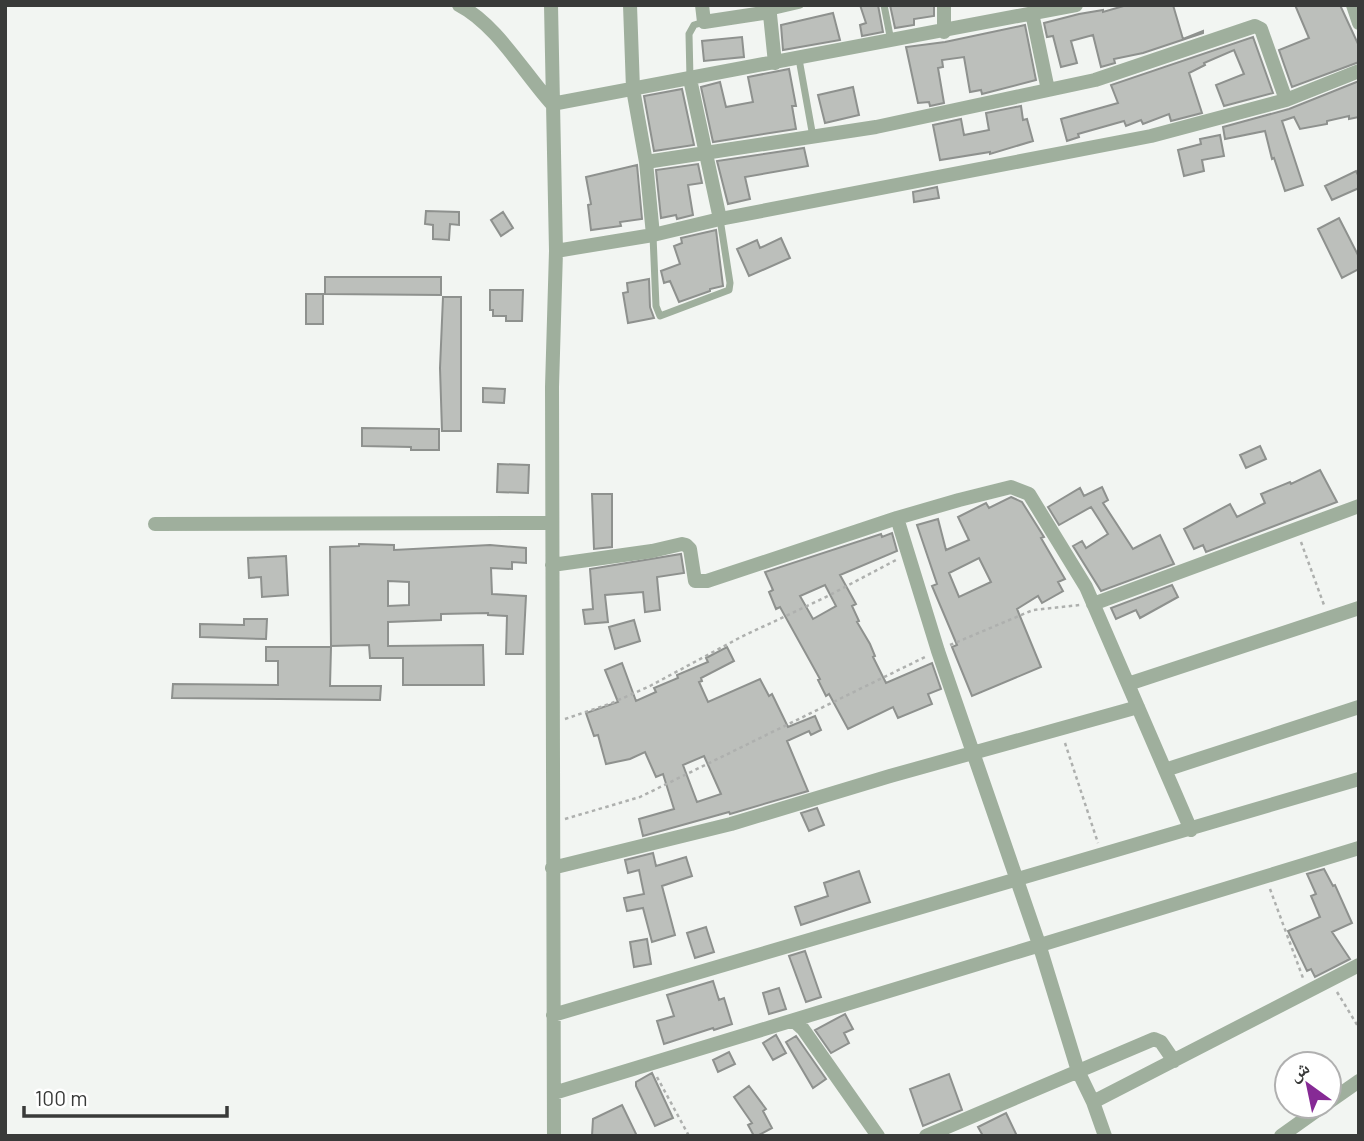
<svg xmlns="http://www.w3.org/2000/svg" width="1364" height="1141" viewBox="0 0 1364 1141" font-family="Barlow,'Noto Naskh Arabic',sans-serif">
<style>
.building{fill:#bcbfbb;stroke:#8e918e;stroke-width:2;fill-rule:evenodd}
.lines{fill:none;stroke-linecap:round;stroke-linejoin:round}
.path{stroke:#aeb0ae;stroke-width:2.5;stroke-dasharray:3.5 3.5;stroke-linecap:butt}
.service{stroke:#9faf9d;stroke-width:7}
.minor{stroke:#9faf9d;stroke-width:14}
</style>
<rect width="100%" height="100%" fill="#f2f5f2"/>
<!-- building -->
<path class="building" d="M860,5H878L883,32L862,36L860,25L866,23Z
M890,5H934V16L914,19V25L895,28Z
M1127,5H1173L1183,39L1203,31V33L1143,53L1114,59L1115,63L1101,67L1093,35L1071,41L1077,63L1061,67L1053,36L1047,37L1044,23L1079,14L1103,10V12Z
M1295,5H1340L1359,46V62L1292,87L1279,50L1309,38Z
M833,13L840,40L783,50L781,25Z
M1025,25L1036,80L982,94L981,90L970,92L964,57L942,60L943,67L938,68L944,103L930,106L929,102L918,103L906,47L945,42Z
M742,37L744,57L704,61L702,41Z
M1253,37L1273,93L1224,106L1216,85L1244,74L1234,50L1204,63L1205,65L1189,73L1202,113L1171,121L1169,114L1143,124L1141,120L1126,126L1124,121L1078,134L1079,137L1067,141L1061,119L1118,103L1111,85Z
M789,69L796,106H792L796,129L713,142L701,87L720,82L726,107L753,102L748,77Z
M1359,81V117L1349,119V116L1327,121V124L1300,129L1294,117L1282,121L1303,185L1285,191L1274,158L1272,159L1265,131L1225,139L1223,127L1289,109Z
M853,87L859,115L825,123L818,95Z
M682,89L694,145L654,151L644,96Z
M1021,106L1023,120L1027,119L1033,141L990,154V152L940,160L933,125L961,119L964,135L989,130L986,113Z
M1220,135L1224,156L1202,160L1204,171L1184,176L1178,150L1201,144L1200,139Z
M804,148L808,166L745,177L750,199L728,204L717,161Z
M698,164L702,183L688,185L693,215L677,219L676,215L661,218L656,170Z
M637,165L642,219L620,222L621,226L591,230L588,205L591,204L586,177Z
M1356,171L1359,177V188L1332,200L1325,186Z
M937,187L939,198L914,202L913,192Z
M426,211L459,212V225L450,224L449,240L433,239V225L425,224Z
M503,212L513,228L501,236L491,220Z
M1339,218L1359,257V269L1342,278L1318,229Z
M716,230L723,286L710,289V291L679,302L670,281L664,283L661,271L680,264L674,246L682,243L681,238Z
M781,238L790,258L749,276L737,249L757,240L760,248Z
M325,277H441V295L325,294Z
M649,279L650,307L654,318L628,323L623,293L628,292L627,283Z
M490,290H523L522,321H506V316H493V310H490Z
M306,294H323V324H306Z
M443,297H461V431H442L440,368Z
M483,388L505,389L504,403L483,402Z
M362,428L439,429V450H411V447L362,446Z
M1260,446L1266,459L1246,468L1240,455Z
M498,464L529,465L528,493L497,492Z
M1320,470L1337,502L1206,552L1203,545L1194,549L1184,529L1230,504L1237,517L1265,503L1261,494L1290,482L1291,484Z
M1102,487L1108,500L1103,503L1133,549L1160,535L1174,564L1101,591L1073,546L1082,541L1086,548L1108,534L1100,521L1091,507L1059,525L1048,507L1080,488L1084,496Z
M592,494H612V547L594,549Z
M1011,497L1022,502L1044,537L1041,538L1065,579L1058,582L1063,591L1042,603L1038,596L1017,609L1041,667L972,696L952,647L957,645L932,586L937,584L917,525L938,519L946,550L969,540L958,517L986,503L989,508ZM979,558L991,582L959,597L949,573Z
M892,533L897,551L840,575L856,604L852,606L859,621L857,622L870,644L875,656L873,657L886,683L932,663L941,689L928,694L932,704L898,718L893,707L848,729L829,694L826,696L818,680L820,679L780,607L776,609L769,592L773,590L765,572L881,534L882,537ZM825,585L836,606L813,619L800,596Z
M359,544L394,545V550L490,545L526,548V563L512,562V569L491,568L492,594L526,596L523,654H506L507,616L488,615V613L441,614V620L388,622V646L483,645L484,685H403V658H370L369,645L331,646L330,547L359,546ZM388,581L409,582V605L388,606Z
M681,554L684,573L657,577L660,610L645,612L643,592L605,595L608,622L585,624L583,610L593,609L590,569Z
M286,556L288,595L262,597L261,577L249,578L248,558Z
M1172,585L1178,597L1140,618L1136,610L1116,619L1111,608Z
M244,619H267L266,639L200,637V624L244,625Z
M634,620L640,641L615,649L609,627Z
M266,647H331L330,686H381L380,700L172,698L173,684L278,685V661H266Z
M727,647L734,661L701,678L702,681L699,682L708,702L760,679L769,696L772,694L788,727L815,716L821,730L811,735L809,731L787,741L808,791L730,814L729,812L643,836L639,819L674,809L663,774L656,777L645,752L630,759L606,764L598,735L594,736L586,713L618,702L605,670L622,663L636,701L656,692L654,688L678,678L677,675L708,662L706,658ZM704,756L721,794L697,802L683,765Z
M817,808L824,825L809,831L801,813Z
M653,853L656,866L686,857L692,876L662,886L675,935L652,942L643,908L627,911L624,898L644,894L639,870L628,873L625,860Z
M1324,869L1333,886L1335,885L1352,923L1332,932L1350,959L1315,977L1311,969L1307,971L1288,931L1320,917L1311,896L1316,894L1307,874Z
M859,871L870,902L801,925L795,907L828,896L824,883Z
M706,927L714,952L695,958L687,933Z
M647,939L651,964L634,967L630,942Z
M805,951L821,997L806,1002L789,956Z
M713,981L719,1000L724,998L732,1024L714,1030L713,1028L664,1044L657,1021L674,1016L667,995Z
M779,988L786,1009L769,1014L763,993Z
M845,1014L853,1029L844,1033L849,1043L831,1053L815,1030Z
M776,1035L786,1053L773,1060L763,1043Z
M796,1036L826,1079L813,1088L786,1042Z
M729,1052L735,1064L718,1072L713,1060Z
M652,1073L673,1118L655,1126L636,1086V1082Z
M949,1074L962,1110L923,1126L910,1089Z
M749,1086L766,1109L763,1111L772,1128L757,1136H754L748,1125L752,1123L734,1097Z
M622,1105L637,1136H592L593,1119Z
M1006,1113L1017,1136H983L978,1127Z"/>
<g class="lines">
<!-- path -->
<path class="path" d="M1301,542L1324,605
M950,645L1033,610L1080,605
M565,719L612,703L650,686L741,637L824,598L896,560
M1065,743L1098,843
M565,819L640,797L925,657
M1270,889L1303,978
M1337,992L1359,1028
M657,1077L689,1136"/>
<!-- service -->
<path class="service" d="M884,5L891,41
M770,12L800,5
M799,59L813,137
M690,79L689,34L694,25L704,22
M653,236L656,306L660,316L729,290L730,283L720,219"/>
<!-- minor -->
<path class="minor" d="M459,5C496,24 524,73 552,104L1076,5
M551,5L556,251L552,387L554,1136
M630,5L633,89L646,162L653,235
M702,5L704,22L770,12
M769,5L775,63
M1353,5L1359,23
M1032,13L1048,90
M944,32V5
M690,79L720,219
M646,162L876,127L1095,80L1255,26L1261,29L1286,100
M556,251L653,235L720,219L1151,136L1286,100L1359,71
M897,518L938,651L1039,944L1078,1071L1093,1102L1105,1136
M155,524L552,523
M552,565L652,551L682,544L686,545L690,549L695,581H707L897,518L959,500L1011,487L1029,494L1086,587L1191,830
M1093,604L1359,506
M1128,684L1359,608
M1165,770L1359,707
M552,868L731,824L890,776L1138,707
M553,1015L1359,779
M794,1021L803,1029L878,1136
M554,1093L1359,848
M1093,1102L1359,965
M1329,1102L1359,1081
M926,1136L1154,1039L1161,1042L1174,1061
M1281,1136L1323,1106"/>
</g>
<!-- border -->
<rect width="1364" height="1141" fill="none" stroke="#393a39" stroke-width="14"/>
<!-- north arrow -->
<g transform="translate(1308 1085) rotate(327)"><circle r="33" fill="#ffffff" stroke="#b0b0b0" stroke-width="2"/>
<path d="M0-5L12 26L0 18L-12 26Z" fill="#862a95"/>
<text y="-10" font-size="19" font-weight="bold" text-anchor="middle" fill="#393a39">ش</text>
</g>
<!-- scale -->
<path d="M24 1106v10h203v-10" fill="none" stroke="#393a39" stroke-width="3.5"/>
<text x="35" y="1106" font-size="21" fill="#393a39" stroke="#ffffff" stroke-width="5" paint-order="stroke">100 m</text>
</svg>
